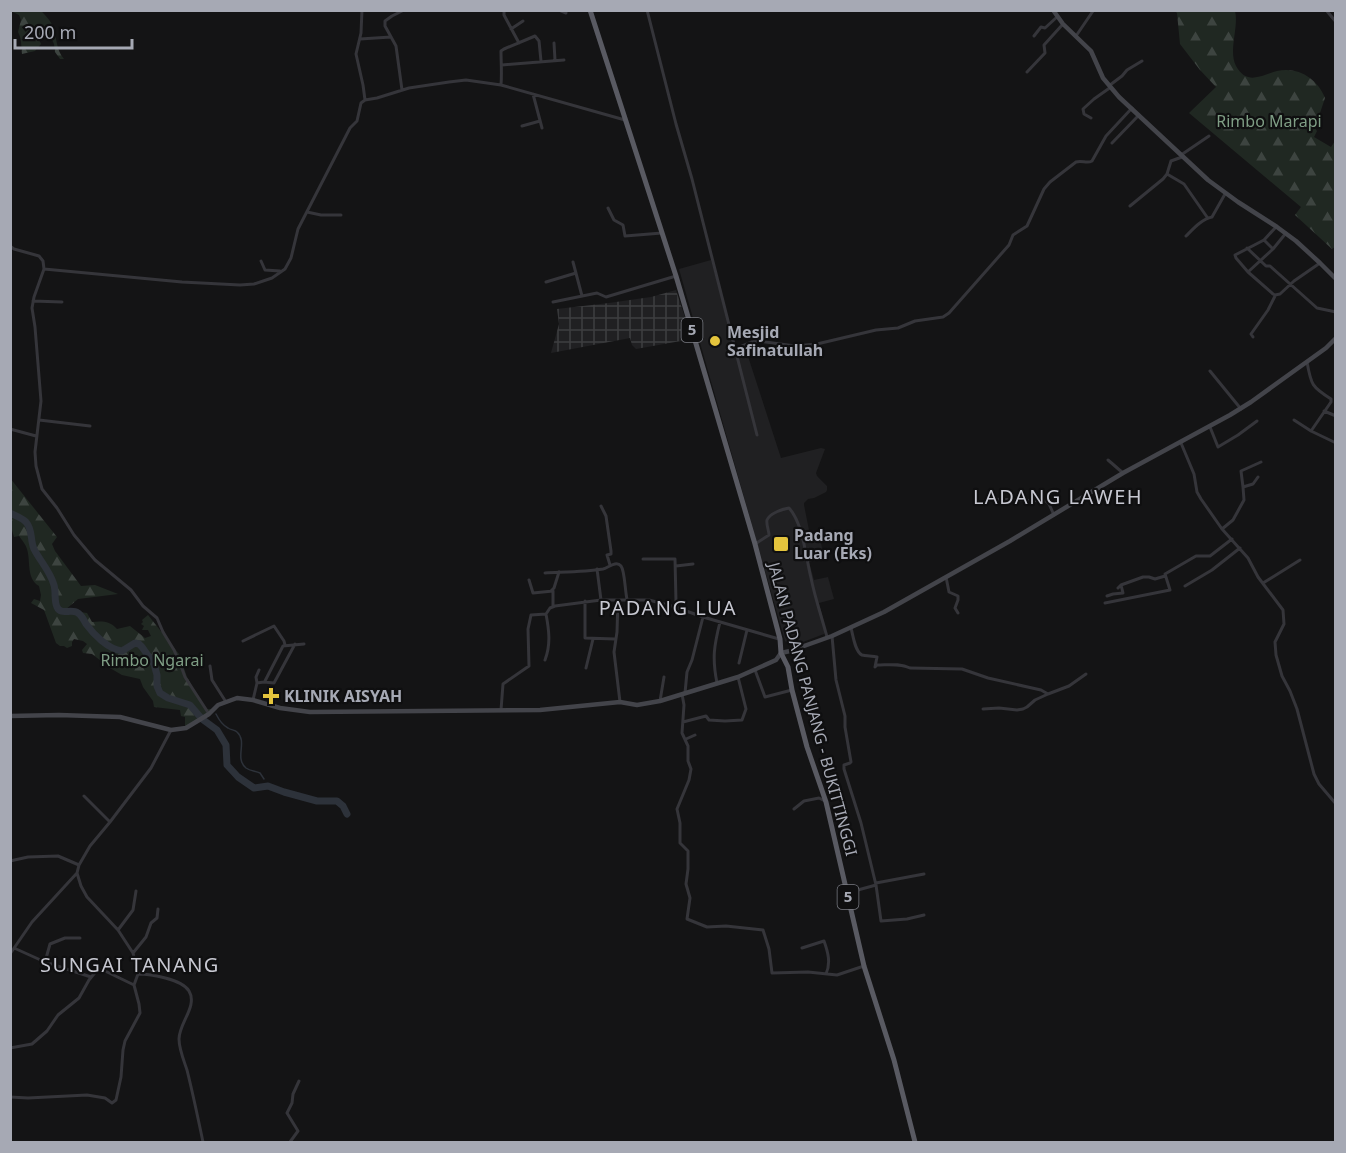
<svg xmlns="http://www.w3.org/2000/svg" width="1346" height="1153" viewBox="0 0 1346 1153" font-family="'Noto Sans',sans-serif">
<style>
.built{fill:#202022}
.industrial{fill:url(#industrial-grid)}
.forest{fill:url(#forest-firs)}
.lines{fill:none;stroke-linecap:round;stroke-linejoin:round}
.stream{stroke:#2d323a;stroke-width:1.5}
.river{stroke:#2d323a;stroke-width:7}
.minor{stroke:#35353a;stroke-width:3}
.secondary{stroke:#43444a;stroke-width:4.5}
.trunk{stroke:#595a62;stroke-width:5}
.poi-dot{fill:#e4c43d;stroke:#0f0f10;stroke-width:2}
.labels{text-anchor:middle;stroke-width:4.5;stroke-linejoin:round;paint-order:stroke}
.shield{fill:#0f0f10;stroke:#797b83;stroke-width:1.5}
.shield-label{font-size:15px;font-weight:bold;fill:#a6a9b4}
.park-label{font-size:16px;fill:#7f9e85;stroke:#0f0f10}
.poi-label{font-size:16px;font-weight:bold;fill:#a6a9b4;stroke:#0f0f10;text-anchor:start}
.street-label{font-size:16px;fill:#a6a9b4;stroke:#0f0f10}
.quarter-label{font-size:20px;letter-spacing:1.5px;fill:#c7c8d1;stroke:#0f0f10}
</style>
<defs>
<pattern id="industrial-grid" width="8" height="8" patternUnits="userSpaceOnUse" patternTransform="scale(1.5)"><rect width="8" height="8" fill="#202022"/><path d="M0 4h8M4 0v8" fill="none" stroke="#3d3e40"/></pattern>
<pattern id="forest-firs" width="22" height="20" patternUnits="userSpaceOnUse" patternTransform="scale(1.5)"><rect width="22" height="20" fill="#202822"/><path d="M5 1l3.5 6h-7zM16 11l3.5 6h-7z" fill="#3d4440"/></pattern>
</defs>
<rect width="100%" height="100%" fill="#141415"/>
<!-- built -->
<path class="built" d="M711,260L736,347L744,344L781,458L821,448L825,449L816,473L817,476L827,486V490L826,492L814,498L808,499L804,503V505L809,530L811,533L816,531L823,535L821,543L824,558L809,562L814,580L828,577L834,599L819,603L826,630L824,634L795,645H790L785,641L679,269Z"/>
<!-- industrial -->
<path class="industrial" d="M676,290L692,339L636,349L632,345L630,338L551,353L559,324L557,309L609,303L651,297Z"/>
<!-- forest -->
<path class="forest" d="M11,11H41C45,15 51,21 53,27C57,38 56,50 64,59H60L55,52L54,44L47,29L45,33L38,37L41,44L35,51L22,54C21,46 22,39 18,32L21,20L19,15Z
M1175,11H1235C1239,27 1228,51 1236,66C1247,86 1262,75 1277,71C1298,66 1318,79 1325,98L1320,113L1313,126L1317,131L1314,137L1331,147L1335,141L1336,246L1332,249L1295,215L1301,207L1189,113L1216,87L1200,70L1180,44L1177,13Z
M10,478L57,537L52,544L55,551L81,586L95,585L118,594L78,599L65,610L87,613L92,622C102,621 110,621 117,629L130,626L145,638L151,636L148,630H142L144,626L141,624L143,622L142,620L148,615L179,654L187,677L194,690L207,709H217L196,724L185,730V717L181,716L180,710L154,707L153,701L143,687L140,679L122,675L110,668L92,654L83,653L82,650L87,644L83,641L74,639L72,642V646L67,648L64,646H60L56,643L44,610L31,603L34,599L40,601L41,595L39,586C26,578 31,562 27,549C26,545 22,540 19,536L14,537L11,527Z"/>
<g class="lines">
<!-- stream -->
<path class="stream" d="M216,714C219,720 222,725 228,728C231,730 235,730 237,732C248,742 234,758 246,768C250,771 255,771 260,773L264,779"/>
<!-- river -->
<path class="river" d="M10,513C16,516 22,518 26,522C33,530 30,540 34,549C40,561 50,571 54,585C56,592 54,601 57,607C61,616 71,608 78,613C81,615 84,620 86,624C94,635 108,649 122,651L135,643L139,644L142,647L154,664L157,675V686L160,693L168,698L190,705L202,719L217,730L226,745L227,765L238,777L254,788L268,786L284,792L317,801H337L343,806L347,814"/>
<!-- minor -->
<path class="minor" d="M362,10L361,33L356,54L363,85L365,100
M504,10V15L519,43
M559,10L566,13
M647,10L676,124L692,179L757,435
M1326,10L1336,22
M511,29L523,21
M1034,36L1041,27L1045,28L1057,17
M1076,36L1093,11
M360,39L391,37
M554,43L555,60
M502,65L564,60
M1027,72L1045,53L1044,45L1063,24
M501,85C502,73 501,62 501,51L504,49L535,36L539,41L541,61
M1110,85L1122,76L1127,70L1142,61
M402,90L396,46L385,26V21L392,16L404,10
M533,94L542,128
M1091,118L1084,114L1083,109L1094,99L1111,87
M522,126L540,121
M1112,143L1139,115
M1181,155L1209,136
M1167,174L1184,184L1207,217
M1130,206L1163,179L1167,174L1171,161L1182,157
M608,208L614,220L623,225L625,236L662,233
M307,212L321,215H341
M1276,227L1264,240L1235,255L1236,258L1248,272L1273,294L1275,295L1280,294L1294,281L1320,263
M1186,236C1194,228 1202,219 1212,217L1225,194
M1264,240L1273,249
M10,246L14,249L39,256L43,261L44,269L34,297L32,308L35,327L41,401L35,452L36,466L42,489L57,508L74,535L95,560L131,590L143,606L157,618L163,632L174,650L181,666L185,677L209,714
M1247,248L1266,266H1270L1317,308L1336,312
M261,261L265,270L280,271
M573,262L582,296
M44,269L182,282L240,285L254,284L272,278L285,269L291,258L298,229L350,128L357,121L361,103L365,100L377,98L409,88L449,82L466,80L501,85L625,120
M1248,272L1273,249L1286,233
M546,282L576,273
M33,301L62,302
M553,302L597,293L606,297L676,276
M1253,337L1251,334L1268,310L1275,296
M735,349L752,342L759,341L795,346L817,344L876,330L898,328L915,321L943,317L949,313L1009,245L1013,235L1027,226L1044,189L1050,182L1076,162C1082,160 1087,164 1092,161L1106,136L1132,108
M1307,362C1311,385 1312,387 1331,399V402L1311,431
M1210,371L1241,409
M1324,411L1336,416
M39,420L90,426
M1294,420L1311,431L1336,443
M1210,427L1218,447L1238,435L1257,421
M10,429L36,436
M1181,443L1194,474L1197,492L1201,499L1222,529L1248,558L1258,577L1283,610L1284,624L1275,642L1276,655L1282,676L1290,691L1297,709L1314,774L1319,784L1336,804
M1108,460L1123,473
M1243,487L1241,471L1261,462
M988,499L1046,501L1049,504L1054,515
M601,506L606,516L611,551V554L607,555L610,565
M1222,529L1233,520L1244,500L1243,487L1253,484L1258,477
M755,544L769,535C769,531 766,524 767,520C770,513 783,509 789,508C803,523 806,558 811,578C815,598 822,618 827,637
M643,559H675L676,602L675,607
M676,566L693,564
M597,569L601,600
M545,573C564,572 585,572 603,569C608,568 616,560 621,566C625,571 625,592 627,599
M946,577L949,592L958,596V600L955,608L958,613
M529,580L533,593L553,591V606
M1263,583L1300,560
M1185,586L1212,570L1240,548
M1118,588L1121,585L1143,577H1149L1155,579L1165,576
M551,591L554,588L559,572
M1107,596L1113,594L1123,593L1121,585
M618,600L617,632L614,652L620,702
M585,601V638L615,639
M1105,603L1170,590L1165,574L1196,556H1210L1232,539
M851,628C853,635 855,652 862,655C866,656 873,656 877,657L875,667L877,665C888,665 900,663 910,668L962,669L988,678L1041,690L1048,694L1069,686L1086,674
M832,636L836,680L845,716V727L851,762L850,763L844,765V769L861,823L876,885L881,921L907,919L924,915
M243,641L274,626L284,641L285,645
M545,660C551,644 549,630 546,614
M739,663L747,630
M210,666L212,680L226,702
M586,668L593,639
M755,670L765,697L792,690
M264,682L274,683L295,644
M257,683L256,677L259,670
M717,683C712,658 714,646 720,622
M685,693L687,672L692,660L703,617
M682,694L684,705L682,733L688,746V761L691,769L689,780L677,809L680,823V843L688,851V869L686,884L690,898L687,919L707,927L726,926L763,930L769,949L772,973L808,972L837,975L864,966
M253,700L257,683L264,682L265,681L283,646L304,644
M660,701L664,677
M983,709L999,708L1017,710L1023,709L1027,707L1035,700L1048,694
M501,710L503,684L529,666L528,629L531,615L546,614L550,608L555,606L601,600H649L675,607L703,617L779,639
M683,722L706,716L709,720L725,721L742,720L746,709L738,677
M686,739L695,735
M84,796L110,822
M794,809L804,801L819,798L825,801
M10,861L28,857L58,856L79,865
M77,873L81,886L87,897L118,930L133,953L138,974C150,974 182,979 189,991C198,1006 179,1023 179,1039C179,1049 184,1061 187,1070C193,1094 198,1118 203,1142
M876,883L924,874
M847,893L876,885
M118,930L133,910L136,891
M14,948L45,962L91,977
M802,948L824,941C828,952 831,963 826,974
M133,953L146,937L151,923L157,918L158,909
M10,954L32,922L77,873L79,865L90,846L110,822L151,768L171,730
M45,962L50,944L65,938H80
M10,1048L32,1044L47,1031L58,1015L79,998L89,980L98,969L103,970L134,985
M10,1097L28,1098L87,1095L105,1098L112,1103L116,1100L121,1077L123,1050L125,1041L140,1013L139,1004L134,985L138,974
M290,1142L298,1131L287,1113L292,1103L293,1094L299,1081"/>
<!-- secondary -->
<path class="secondary" d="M1053,10L1063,24L1091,51L1103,78L1119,97L1208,180L1238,202L1277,227L1296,241L1320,263L1336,279
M10,716L59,715L120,717L171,730L186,728L209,714L218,705L237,698L253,700L280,708L310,712L540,710L620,702L637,705L660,701L738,677L776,660L781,653L790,651L832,636L884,612L1010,541L1123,473L1230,415L1251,402L1326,348L1336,338"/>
<!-- trunk -->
<path class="trunk" d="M590,10L676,276L755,544L780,639L781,653L788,667L792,690L807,747L826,802L864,966L894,1060L915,1142"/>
</g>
<!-- markers -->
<g class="poi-dot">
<circle cx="715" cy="341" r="6"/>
<rect x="773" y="536" width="16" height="16" rx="3"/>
<path d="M268 687h6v6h6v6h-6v6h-6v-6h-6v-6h6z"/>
</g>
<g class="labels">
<!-- shield labels -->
<g class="shield">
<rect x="681.5" y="318" width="21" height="24" rx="4.5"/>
<rect x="837.5" y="885" width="21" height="24" rx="4.5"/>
</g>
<g class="shield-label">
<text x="692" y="335">5</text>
<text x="848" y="902">5</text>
</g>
<!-- park labels -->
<g class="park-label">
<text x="1269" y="127">Rimbo Marapi</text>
<text x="152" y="666">Rimbo Ngarai</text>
</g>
<!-- poi labels -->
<g class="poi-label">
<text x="727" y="338">Mesjid<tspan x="727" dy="18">Safinatullah</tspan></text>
<text x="794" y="541">Padang<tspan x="794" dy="18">Luar (Eks)</tspan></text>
<text x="284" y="702">KLINIK AISYAH</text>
</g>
<!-- street labels -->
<g class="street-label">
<text transform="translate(813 709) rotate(75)" y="6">JALAN PADANG PANJANG - BUKITTINGGI</text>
</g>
<!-- quarter labels -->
<g class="quarter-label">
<text x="1058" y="504">LADANG LAWEH</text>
<text x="668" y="615">PADANG LUA</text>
<text x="130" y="972">SUNGAI TANANG</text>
</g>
</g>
<!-- border -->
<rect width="1346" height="1153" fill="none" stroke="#a6a9b4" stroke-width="24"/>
<!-- scale -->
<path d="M15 39v9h117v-9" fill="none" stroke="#a6a9b4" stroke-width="3"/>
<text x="24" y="39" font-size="18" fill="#a6a9b4" stroke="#0f0f10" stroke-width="4.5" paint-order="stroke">200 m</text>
</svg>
